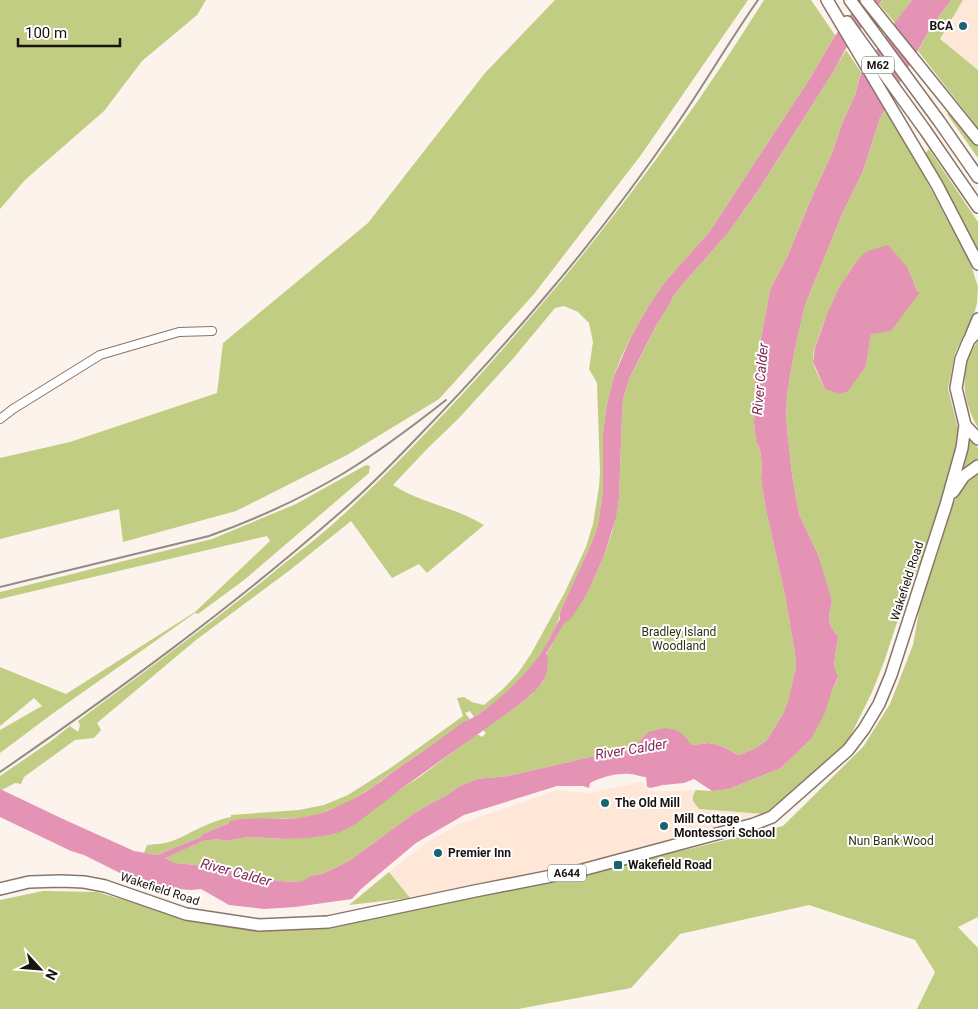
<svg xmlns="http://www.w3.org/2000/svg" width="978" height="1009" viewBox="0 0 978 1009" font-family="Roboto,sans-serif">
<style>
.built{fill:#ffe7d7}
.green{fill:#c0cd83;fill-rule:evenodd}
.water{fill:#e493b5}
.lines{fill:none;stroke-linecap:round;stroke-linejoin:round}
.minor-casing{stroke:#897567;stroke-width:10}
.highway-casing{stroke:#897567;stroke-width:14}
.minor{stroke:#fff;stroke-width:8}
.highway{stroke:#fff;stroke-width:11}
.rail{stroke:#938b85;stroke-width:2}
.poi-dot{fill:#196470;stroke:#fff;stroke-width:2}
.labels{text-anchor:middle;stroke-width:4;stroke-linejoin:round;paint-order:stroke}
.shield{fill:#fff;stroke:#5f5a56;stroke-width:1}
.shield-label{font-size:11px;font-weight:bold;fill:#1b130e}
.poi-label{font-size:12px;font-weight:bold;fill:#1b130e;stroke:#fff;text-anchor:start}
.street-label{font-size:12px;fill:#1b130e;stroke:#fff}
.park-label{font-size:12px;fill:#2e3310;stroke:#fff}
.water-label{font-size:14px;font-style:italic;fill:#842857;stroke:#fff}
</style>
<rect width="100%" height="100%" fill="#fcf3ed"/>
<!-- built -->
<path class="built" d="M963,0H978V70L940,40Z
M641,782L649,791H682L696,790L692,796L699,809L760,814L592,863L410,898L389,872L427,842L457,825L557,790L589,793Z"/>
<!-- green -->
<path class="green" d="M0,0H206L197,15L142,61L104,111L25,180L0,209Z
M555,0H748L641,155L534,294L439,399L347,455L236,511L123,542L119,509L0,539V458L70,442L217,393L223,343L368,223L485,73Z
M764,0H811L835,35L809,80L725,208L710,231L664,283L648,307L631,337L620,360L614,376L607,404L603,433V491L598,524L592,542L560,612C560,620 556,626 552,634C548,641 544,650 539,657C522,681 498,701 474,717L470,711L465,713L470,719L463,723L388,775L376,785L345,804L313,816L302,818L259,819L230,821L227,824L203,834L201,837L157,855L144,853L147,845C156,844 166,844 175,840C193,832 210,821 231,817V815L299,810L324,805L348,795L392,767L463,716L457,698L464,697L472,702L484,705L502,690L518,673L531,654L565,592L586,547L593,524L599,487L600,472L597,383L589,369L593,342L589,323L578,312L564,306L555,308L511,361L459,418L427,449L393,485C420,503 455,507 484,525L427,573L419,564L392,578L351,521L290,570L196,640L97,723L101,730L94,738L75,740L24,777L21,784L15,783L2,790L0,789V776L51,741L70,726L78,732L80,725L78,721C148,669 219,618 286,562C302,550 318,537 333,524C384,478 431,428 478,377C584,260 680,135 764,0Z
M882,0H912L895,23L879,4Z
M951,0H963L940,39L978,70V128L918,51L931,27Z
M846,50L861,72L855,95L841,126L833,151L814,192L788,255L770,290L759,349L755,380L754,423L756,441L760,449L762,466L761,478L765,505L785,595L795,654L796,668L794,682L789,698L783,714L767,740L756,748L739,755L734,753L724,747L714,744L707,743L692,745L684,735L648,732L630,751L612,752L508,776L477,779L460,786L444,797L431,803L413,814L352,859L337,867L322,874L310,876L304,881L288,882L273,880L216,867L175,863L165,858L166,857L203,841L218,839L224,841L249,837L285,839L330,835L421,776L477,734L482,737L486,733L483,730L516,707L532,694L543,681L546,655L565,621L567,620L587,594L604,556L612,532L619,499L622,415L623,399L629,379L637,364L657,324L668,307L673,297L682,285L728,233L759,189L835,69Z
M885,109L910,150L958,240L967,252L978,287L977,303L974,314L955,353L948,389L959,432L957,449L922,560L908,589L884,662L872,692L849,739L829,761L774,810L764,814L699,809C693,801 690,799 696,790L712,791L729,789L781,768L811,739L838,678L834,665L838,637L830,625L829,615L832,602L819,557L799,514L792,474L786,419L787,396L794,353L803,313L807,300L843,212L863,171L880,118ZM862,255L908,268L917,291L920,292L871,334L866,366L825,389C822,381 813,368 813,360C813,350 818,340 821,330C831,304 843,277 862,255Z
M950,112L978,147V158L947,114Z
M929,149L978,222V254L925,154Z
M978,341V428C962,401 958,368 978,341Z
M969,439L978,448V461L972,463L960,473Z
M366,465L370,466L369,473L244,580L198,614L195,613L52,714L0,753V730L42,706L34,698L0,726V667L66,694L195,612L270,541L267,536L0,599V592L212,539L296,504Z
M978,473V917L958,927L978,948V1009H917L935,972L915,940L809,905L680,934L631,988L518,1009H0V900L43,891L97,892L191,920L338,924L689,849L783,826L863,747L890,704L913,645L923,589L937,556L952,507L956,498L966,484Z
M389,872L410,898L349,905Z"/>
<!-- water -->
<path class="water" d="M861,0H882L845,50L835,69L759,189L728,233L682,285L673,297L668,307L657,324L629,379L623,399L622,415L619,499L616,517L604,556L587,594L570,620L565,622L546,654L548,656C547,661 548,666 547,671C543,687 527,698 516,707L401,789L357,823L340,832L330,835L307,838L285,839L249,837L224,841L218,839L203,841L165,858L175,863L216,867L273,880L288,882L303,881L310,876L322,874L337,867L352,859L413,814L431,803L444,797L460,786L477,779L508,776L612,752L630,751L648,732L665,728L676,730L684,735L692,745L708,743L714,744L724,747L734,753L739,755L756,748L767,740L783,714L789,698L796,668L795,654L785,595L765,505L761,478L762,466L760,449L756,441L754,423L755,380L759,349L770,290L788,255L814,192L833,151L841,126L855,95L861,73L896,21L912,0H951L931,27L880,118L863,171L843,212L807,300L803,313L794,353L787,395L786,419L792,474L799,514L819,557L830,594L832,602L829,615L830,625L838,637L834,665L838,677L832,691L824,715L811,739L781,768L729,789L712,791L694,779L684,783L663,785L651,788L647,787L646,777C640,777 635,774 630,774C616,773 602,777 590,783L589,788L583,786H557L464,815L416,843L361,889L352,899L295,907L264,909L229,905L201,889L192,890L162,888L124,875L84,855L71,851L0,817V789L63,819L134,851L157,855L201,837L203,834L227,824L230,821C256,815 284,822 310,816C330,812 359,797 376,785C382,781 388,775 394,771C417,755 441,739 463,722C484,716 526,675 539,656C547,645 553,631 560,619V612L592,542L598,524L603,491V433L607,404L614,376L631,337L648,307L664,283L710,231L725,208L809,80L834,37Z
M888,245L908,268L917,291L920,292L891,331L871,334L866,366L848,391L840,394L825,389L813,362L815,348L827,314L840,286L856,262L862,255L868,251Z"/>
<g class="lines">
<defs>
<path id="minor" d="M0,419L13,409L100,355L179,332L212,331"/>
<path id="highway" d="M827,0L937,185L978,264
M850,0L939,121L978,177
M866,0L978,139
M847,22L925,130L978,207
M978,331L969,340L961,359L956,388L965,425L978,439
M971,336L978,319
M953,492L964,476L978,466
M0,889L29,882L61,881L84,882L105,886L186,914L259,925L328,922L475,891L582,870L754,824L772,817L848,750L864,729L879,704L891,675L946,505L962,448L965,425"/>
</defs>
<!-- minor casing -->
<use href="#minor" class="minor-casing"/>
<!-- highway casing -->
<use href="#highway" class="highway-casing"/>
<!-- minor -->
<use href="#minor" class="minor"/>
<!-- highway -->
<use href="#highway" class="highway"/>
<!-- rail -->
<path class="rail" d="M0,587L209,536C256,519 301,499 344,473C380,451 413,426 446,400
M0,772C116,692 230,609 336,516C362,494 387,469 411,444C457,397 502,348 544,298C591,243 636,184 677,124C705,83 730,40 758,0"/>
</g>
<!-- markers -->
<g class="poi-dot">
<circle cx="963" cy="26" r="5"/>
<circle cx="605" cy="803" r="5"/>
<circle cx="664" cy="826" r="5"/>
<circle cx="438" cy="853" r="5"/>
<rect x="613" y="860" width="10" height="10" rx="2.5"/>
</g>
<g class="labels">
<!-- shield labels -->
<g class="shield">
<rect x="862" y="56.5" width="32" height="17" rx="4"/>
<rect x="548" y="864.5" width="38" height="17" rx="4"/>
</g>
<g class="shield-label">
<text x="878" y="69">M62</text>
<text x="567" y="877">A644</text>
</g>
<!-- poi labels -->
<g class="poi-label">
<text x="953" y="30" text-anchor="end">BCA</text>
<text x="615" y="807">The Old Mill</text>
<text x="674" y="823">Mill Cottage<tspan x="674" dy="14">Montessori School</tspan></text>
<text x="448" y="857">Premier Inn</text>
<text x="628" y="869">Wakefield Road</text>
</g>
<!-- street labels -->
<g class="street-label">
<text transform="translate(907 581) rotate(-72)" y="4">Wakefield Road</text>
<text transform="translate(160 889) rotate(18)" y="4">Wakefield Road</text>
</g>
<!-- park labels -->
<g class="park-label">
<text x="679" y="636">Bradley Island<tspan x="679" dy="14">Woodland</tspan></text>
<text x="891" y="845">Nun Bank Wood</text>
</g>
<!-- water labels -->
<g class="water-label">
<text transform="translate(760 379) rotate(-85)" y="5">River Calder</text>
<text transform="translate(631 749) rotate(-9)" y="5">River Calder</text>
<text transform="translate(236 872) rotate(15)" y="5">River Calder</text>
</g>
</g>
<!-- north arrow -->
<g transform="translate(40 969) rotate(116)" stroke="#ffffff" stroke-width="4" paint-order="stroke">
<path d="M0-4L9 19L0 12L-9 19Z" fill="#1b130e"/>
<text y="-8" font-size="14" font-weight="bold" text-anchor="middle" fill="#1b130e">N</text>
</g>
<!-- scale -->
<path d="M18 38v8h102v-8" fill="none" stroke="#1b130e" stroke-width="2.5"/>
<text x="25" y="38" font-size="15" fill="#1b130e" stroke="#ffffff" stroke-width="4" paint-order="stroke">100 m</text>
</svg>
